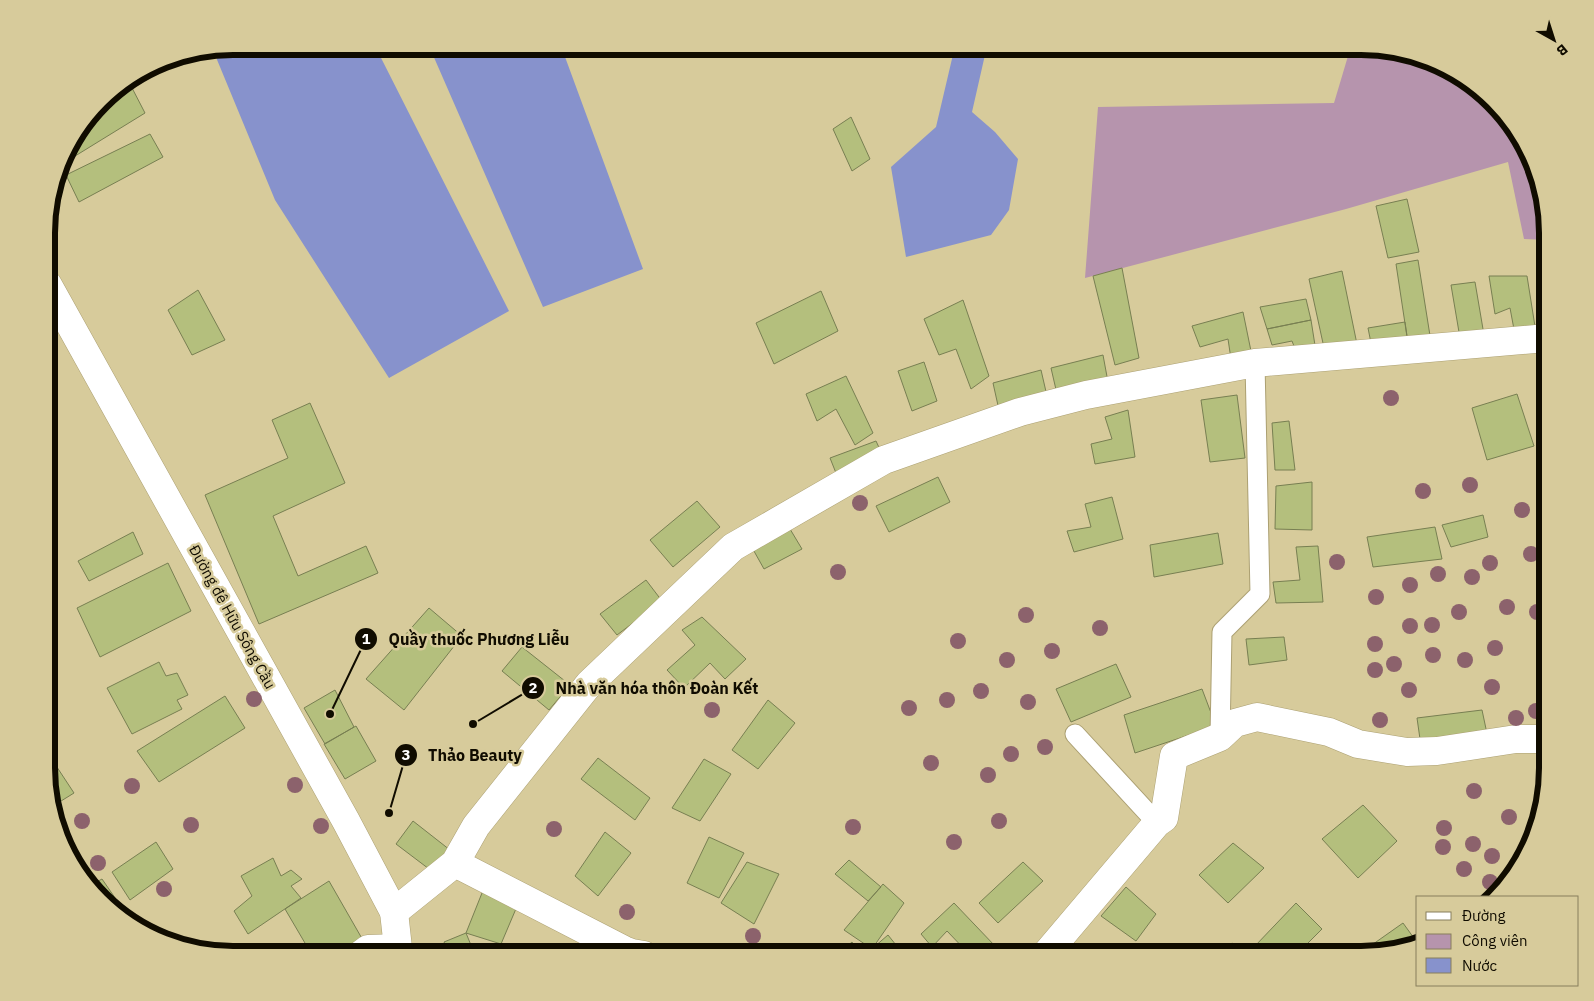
<svg xmlns="http://www.w3.org/2000/svg" width="1594" height="1001" viewBox="0 0 1594 1001" font-family="'IBM Plex Sans',sans-serif">
<style>
.green{fill:#b694ad}
.water{fill:#8792cc}
.building{fill:#b4bf7d;stroke:#787f52}
.lines{fill:none;stroke-linecap:round;stroke-linejoin:round}
.service-casing{stroke:#aca072;stroke-width:21}
.minor-casing{stroke:#aca072;stroke-width:29}
.secondary-casing{stroke:#aca072;stroke-width:29}
.service{stroke:#fff;stroke-width:19}
.minor{stroke:#fff;stroke-width:28}
.secondary{stroke:#fff;stroke-width:28}
.tree{fill:#8c626c}
.labels{text-anchor:middle;stroke-width:5;stroke-linejoin:round;paint-order:stroke}
.street-label{font-size:15px;fill:#100c00;stroke:#d7cb9b}
.rim{fill:none;stroke:#100c00;stroke-width:6}
.leader{fill:none;stroke:#100c00;stroke-width:2}
.callout-dot{fill:#100c00;stroke:#d7cb9b;stroke-width:2}
.mark-label{font-size:15px;text-anchor:middle;font-weight:bold;fill:#fff}
.callout-label{font-size:16px;text-anchor:middle;font-weight:bold;fill:#100c00;stroke:#d7cb9b;stroke-width:5;stroke-linejoin:round;paint-order:stroke}
</style>
<rect width="100%" height="100%" fill="#d7cb9b"/>
<!-- green -->
<path class="green" d="M1351,46H1361L1421,56L1464,78L1523,140L1547,221V240L1524,239L1508,162L1346,209L1085,278L1098,107L1334,103Z"/>
<!-- water -->
<path class="water" d="M233,46H375L509,311L389,378L275,200L213,50Z
M429,46H561L643,269L543,307Z
M955,46H987L972,112L995,132L1018,159L1009,210L991,235L906,257L891,167L936,127Z"/>
<!-- building -->
<path class="building" d="M131,86L145,113L67,161L64,157L66,150L100,106Z
M851,117L870,159L852,171L833,129Z
M150,134L163,157L79,202L66,175Z
M1407,199L1419,252L1388,258L1376,206Z
M1418,260L1431,342L1409,350L1396,264Z
M1122,268L1139,358L1115,365L1093,276Z
M1342,271L1359,354L1326,357L1309,279Z
M1489,276H1527L1537,339L1516,340L1510,308L1495,314Z
M1475,282L1484,335L1460,338L1451,285Z
M198,290L225,340L192,355L168,310Z
M821,291L838,331L774,364L756,323Z
M1306,299L1311,320L1267,329L1260,307Z
M963,300L989,376L971,389L956,349L939,355L924,319Z
M1243,312L1252,356L1231,359L1228,339L1200,347L1192,326Z
M1311,320L1317,358L1299,359L1292,341L1272,345L1267,329Z
M1405,322L1409,350L1373,353L1368,328Z
M1103,355L1108,382L1057,394L1051,368Z
M924,362L937,401L912,411L898,371Z
M1041,370L1047,396L999,410L993,383Z
M846,376L873,433L855,445L836,409L817,421L806,394Z
M1517,394L1534,446L1487,460L1472,408Z
M1237,395L1245,458L1210,462L1201,400Z
M310,403L345,483L273,516L298,576L366,546L378,573L259,624L205,495L288,458L272,420Z
M1128,410L1135,457L1095,464L1091,444L1112,439L1105,417Z
M1289,421L1295,470H1275L1272,423Z
M876,441L882,454L836,473L830,458Z
M938,477L950,502L889,532L876,506Z
M1312,482V530L1275,529L1276,486Z
M1112,497L1123,539L1074,552L1067,531L1091,527L1085,504Z
M697,501L720,527L673,567L650,540Z
M1483,515L1488,537L1451,547L1442,525Z
M787,524L802,549L764,569L750,544Z
M1435,527L1442,559L1373,567L1367,537Z
M133,532L143,554L89,581L78,561Z
M1218,533L1223,564L1154,577L1150,545Z
M1318,546L1323,602L1276,603L1273,582L1300,580L1296,547Z
M168,563L191,611L100,657L77,608Z
M646,580L662,601L617,635L600,614Z
M429,608L462,636L404,710L366,679Z
M702,617L746,659L725,679L710,663L684,688L667,670L695,645L682,630Z
M1284,637L1287,660L1249,665L1246,639Z
M522,647L570,685L549,710L502,671Z
M159,662L166,676L177,673L188,695L177,700L182,709L132,734L107,688Z
M1116,664L1131,697L1071,722L1056,689Z
M1202,689L1216,726L1135,753L1124,715Z
M335,690L354,727L325,744L304,708Z
M225,696L245,728L159,782L137,751Z
M768,700L795,723L758,769L732,750Z
M1482,710L1489,743L1421,746L1417,718Z
M356,726L376,761L345,779L324,744Z
M49,755L74,793L53,806L48,792V756Z
M598,758L650,798L635,820L581,779Z
M704,759L731,774L700,821L672,808Z
M1363,805L1397,841L1358,878L1322,839Z
M413,821L450,850L433,872L396,844Z
M605,832L631,853L598,896L575,876Z
M709,837L744,853L719,898L687,883Z
M156,842L173,869L130,900L112,872Z
M1233,843L1264,868L1228,903L1199,875Z
M273,858L281,876L291,870L302,879L291,886L301,898L248,934L234,911L252,896L241,876Z
M849,860L881,887L868,901L835,874Z
M747,862L779,874L754,924L721,903Z
M1023,862L1043,881L998,923L979,903Z
M102,879L120,905L114,908L91,885Z
M329,881L368,949L356,955H312L285,909Z
M883,884L904,903L872,949L844,930Z
M1126,887L1156,914L1136,941L1101,916Z
M484,888L518,904L501,944L466,933Z
M954,903L995,946L987,954H969L947,931L932,947L921,934Z
M1296,903L1322,929L1297,954H1264L1255,946Z
M1403,923L1416,941L1373,954H1359Z
M466,933L475,955H449L444,942Z
M888,935L904,955H868L867,953Z
M852,942L861,955H837Z
M1232,943L1247,954H1220Z"/>
<g class="lines">
<defs>
<path id="service" d="M1075,734L1157,823
M1220,737L1222,632L1260,594L1255,363"/>
<path id="minor" d="M455,863L624,950L632,953L644,955
M394,912L455,863L476,826L589,684L733,547L884,460L1020,412L1086,395L1255,363L1547,338
M1046,954L1157,823L1164,818L1174,756L1220,737L1235,723L1257,717L1329,732L1358,744L1407,752L1437,751L1516,739H1547
M360,955L368,949L398,948"/>
<path id="secondary" d="M48,285L346,821L394,912L398,948L400,955"/>
</defs>
<!-- service casing -->
<use href="#service" class="service-casing"/>
<!-- minor casing -->
<use href="#minor" class="minor-casing"/>
<!-- secondary casing -->
<use href="#secondary" class="secondary-casing"/>
<!-- service -->
<use href="#service" class="service"/>
<!-- minor -->
<use href="#minor" class="minor"/>
<!-- secondary -->
<use href="#secondary" class="secondary"/>
</g>
<!-- trees -->
<g class="tree">
<circle cx="1391" cy="398" r="8"/>
<circle cx="1470" cy="485" r="8"/>
<circle cx="1423" cy="491" r="8"/>
<circle cx="860" cy="503" r="8"/>
<circle cx="1522" cy="510" r="8"/>
<circle cx="1531" cy="554" r="8"/>
<circle cx="1337" cy="562" r="8"/>
<circle cx="1490" cy="563" r="8"/>
<circle cx="838" cy="572" r="8"/>
<circle cx="1438" cy="574" r="8"/>
<circle cx="1472" cy="577" r="8"/>
<circle cx="1410" cy="585" r="8"/>
<circle cx="1376" cy="597" r="8"/>
<circle cx="1507" cy="607" r="8"/>
<circle cx="1459" cy="612" r="8"/>
<circle cx="1537" cy="612" r="8"/>
<circle cx="1026" cy="615" r="8"/>
<circle cx="1432" cy="625" r="8"/>
<circle cx="1410" cy="626" r="8"/>
<circle cx="1100" cy="628" r="8"/>
<circle cx="958" cy="641" r="8"/>
<circle cx="1375" cy="644" r="8"/>
<circle cx="1495" cy="648" r="8"/>
<circle cx="1052" cy="651" r="8"/>
<circle cx="1433" cy="655" r="8"/>
<circle cx="1007" cy="660" r="8"/>
<circle cx="1465" cy="660" r="8"/>
<circle cx="1394" cy="664" r="8"/>
<circle cx="1375" cy="670" r="8"/>
<circle cx="1492" cy="687" r="8"/>
<circle cx="1409" cy="690" r="8"/>
<circle cx="981" cy="691" r="8"/>
<circle cx="254" cy="699" r="8"/>
<circle cx="947" cy="700" r="8"/>
<circle cx="1028" cy="702" r="8"/>
<circle cx="909" cy="708" r="8"/>
<circle cx="712" cy="710" r="8"/>
<circle cx="1536" cy="711" r="8"/>
<circle cx="1516" cy="718" r="8"/>
<circle cx="1380" cy="720" r="8"/>
<circle cx="1045" cy="747" r="8"/>
<circle cx="1011" cy="754" r="8"/>
<circle cx="931" cy="763" r="8"/>
<circle cx="988" cy="775" r="8"/>
<circle cx="295" cy="785" r="8"/>
<circle cx="132" cy="786" r="8"/>
<circle cx="1474" cy="791" r="8"/>
<circle cx="1509" cy="817" r="8"/>
<circle cx="82" cy="821" r="8"/>
<circle cx="999" cy="821" r="8"/>
<circle cx="191" cy="825" r="8"/>
<circle cx="321" cy="826" r="8"/>
<circle cx="853" cy="827" r="8"/>
<circle cx="1444" cy="828" r="8"/>
<circle cx="554" cy="829" r="8"/>
<circle cx="954" cy="842" r="8"/>
<circle cx="1473" cy="844" r="8"/>
<circle cx="1443" cy="847" r="8"/>
<circle cx="1492" cy="856" r="8"/>
<circle cx="98" cy="863" r="8"/>
<circle cx="1464" cy="869" r="8"/>
<circle cx="1490" cy="882" r="8"/>
<circle cx="164" cy="889" r="8"/>
<circle cx="627" cy="912" r="8"/>
<circle cx="753" cy="936" r="8"/>
</g>
<g class="labels">
<!-- street labels -->
<g class="street-label">
<text transform="translate(232 617) rotate(61)" y="5">Đường đê Hữu Sông Cầu</text>
</g>
</g>
<!-- crop -->
<path d="M0 0H1594V1001H0ZM233 55H1361A178 178 0 0 1 1539 233V768A178 178 0 0 1 1361 946H233A178 178 0 0 1 55 768V233A178 178 0 0 1 233 55Z" fill="#d7cb9b" fill-rule="evenodd"/>
<path class="rim" d="M233 55H1361A178 178 0 0 1 1539 233V768A178 178 0 0 1 1361 946H233A178 178 0 0 1 55 768V233A178 178 0 0 1 233 55Z"/>
<!-- callouts -->
<path class="leader" d="M330 714L366 639M473 724L533 688M389 813L406 755"/>
<g class="callout-dot">
<circle cx="330" cy="714" r="5"/>
<circle cx="473" cy="724" r="5"/>
<circle cx="389" cy="813" r="5"/>
<circle cx="366" cy="639" r="12"/>
<circle cx="533" cy="688" r="12"/>
<circle cx="406" cy="755" r="12"/>
</g>
<g class="mark-label">
<text x="366" y="644">1</text>
<text x="533" y="693">2</text>
<text x="406" y="760">3</text>
</g>
<g class="callout-label">
<text x="479" y="645">Quầy thuốc Phương Liễu</text>
<text x="657" y="694">Nhà văn hóa thôn Đoàn Kết</text>
<text x="475" y="761">Thảo Beauty</text>
</g>
<!-- legend -->
<rect x="1416" y="896" width="162" height="90" fill="#d7cb9b" stroke="#877f5d"/>
<rect x="1426" y="912" width="25" height="8" fill="#ffffff" stroke="#877f5d"/>
<text x="1462" y="921" font-size="15" fill="#100c00">Đường</text>
<rect x="1426" y="934" width="25" height="15" fill="#b694ad" stroke="#877f5d"/>
<text x="1462" y="946" font-size="15" fill="#100c00">Công viên</text>
<rect x="1426" y="958" width="25" height="15" fill="#8792cc" stroke="#877f5d"/>
<text x="1462" y="971" font-size="15" fill="#100c00">Nước</text>
<!-- north arrow -->
<g transform="translate(1554 40) rotate(141)" stroke="#d7cb9b" stroke-width="4" paint-order="stroke">
<path d="M0-4L9 19L0 12L-9 19Z" fill="#100c00"/>
<text y="-8" font-size="14" font-weight="bold" text-anchor="middle" fill="#100c00">B</text>
</g>
</svg>
